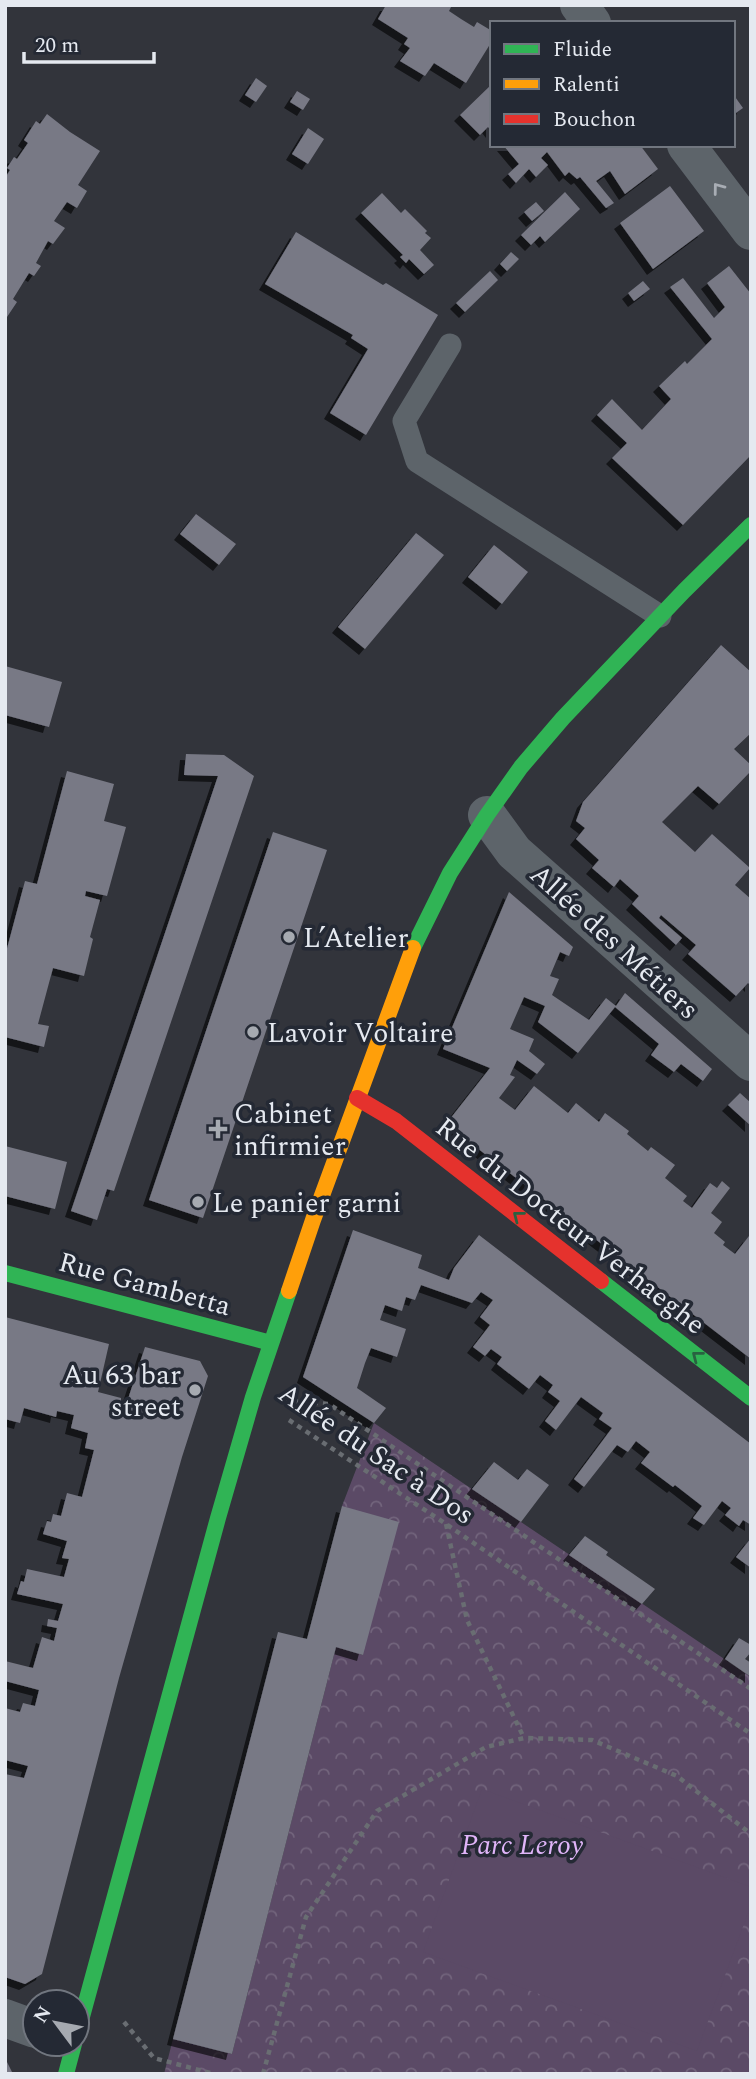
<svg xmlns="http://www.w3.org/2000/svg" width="756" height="2079" viewBox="0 0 756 2079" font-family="Spectral,serif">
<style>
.park{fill:url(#park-crowns)}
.pitch{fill:#5b4a66}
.building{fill:#787985;filter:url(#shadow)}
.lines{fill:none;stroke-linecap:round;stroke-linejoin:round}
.path{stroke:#696d72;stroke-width:4.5;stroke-dasharray:5 5;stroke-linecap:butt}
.lane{stroke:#5d646a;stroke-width:23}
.street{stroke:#5d646a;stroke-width:38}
.fast{stroke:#30b455;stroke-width:16}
.slow{stroke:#ff9f0a;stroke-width:16}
.jam{stroke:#e5322d;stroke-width:16}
.oneway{stroke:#a8adb4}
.oneway2{stroke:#296141}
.poi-dot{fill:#a6aab1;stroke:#242934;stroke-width:2.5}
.labels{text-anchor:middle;stroke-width:7;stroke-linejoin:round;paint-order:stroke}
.poi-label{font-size:28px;fill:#e5e9f0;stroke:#242934;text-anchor:start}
.street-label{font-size:28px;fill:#e5e9f0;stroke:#242934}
.park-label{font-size:28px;font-style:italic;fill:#e0b5f9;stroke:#242934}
</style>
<defs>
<pattern id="park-crowns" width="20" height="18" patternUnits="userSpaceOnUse" patternTransform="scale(1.75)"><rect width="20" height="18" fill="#5b4a66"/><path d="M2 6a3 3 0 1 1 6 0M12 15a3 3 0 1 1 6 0" fill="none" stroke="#72647c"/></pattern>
<filter id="shadow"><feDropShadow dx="-6" dy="6" stdDeviation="0" flood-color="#0009"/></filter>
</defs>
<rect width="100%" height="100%" fill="#32343b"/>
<!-- park -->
<path class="park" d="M374,1423L751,1677V2074H164L173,2039L232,2054L336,1647L363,1655L342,1506Z"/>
<!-- pitch -->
<path class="pitch" d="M482,1789L751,1887V1905L697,2051L423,1952Z"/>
<!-- building -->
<path class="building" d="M386,5H452L449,11L461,19L474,27L477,22L492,31V41L466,83L434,63L425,76L400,61L410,48L404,44L408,38L378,19Z
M256,78L267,86L256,102L245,95Z
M492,84V132L488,127L480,135L460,115Z
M297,91L310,99L303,110L290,102Z
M733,94L743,108L733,115Z
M47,114L70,132L100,151L78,185L87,191L77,208L67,202L54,221L65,228L53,244L48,241L36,263L41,266L34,276L29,273L13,299L17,302L5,320V178L10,170L7,168L14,157L17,159L28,143L24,140L36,121L40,124Z
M308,128L324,139L308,164L292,154Z
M503,145H640L658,169L625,194L610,171L596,181L614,203L606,208L580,177L577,179L569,172L565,176L547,152L541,158L548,165L536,177L529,169L516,183L508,174L519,164Z
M670,186L704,231L653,269L620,223Z
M565,192L580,209L545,242L540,236L531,245L521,235Z
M382,193L401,213L405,209L427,231L425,233L431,238L420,250L434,265L424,274L409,259L406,263L400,257L403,255L361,213Z
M536,202L544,211L532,221L524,212Z
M296,232L383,285L386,283L438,315L366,435L330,413L368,349L351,338L353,335L265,284Z
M511,252L519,259L507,271L500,264Z
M729,266L751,294V455L683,525L612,458L627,443L597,415L612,399L642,430L671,399L659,386L685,361L687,364L712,339L670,287L683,278L714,318L725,307L707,283Z
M490,271L498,280L465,312L456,303Z
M643,281L650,289L634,301L628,293Z
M196,514L236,544L219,565L180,534Z
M416,533L444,555L365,649L338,627Z
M494,545L528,572L502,604L468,577Z
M721,645L751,672V733L734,749L751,765V771L719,804L698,786L662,822L695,852L712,834L750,868L735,885L751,899V986L748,983L736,996L688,954L696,945L661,915L659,918L682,938L676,945L632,904L639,896L620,879L614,887L592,868L599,860L576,839L585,828L576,821L583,802Z
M5,666L62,682L49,727L5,715Z
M186,754L224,755L254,776L114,1191L107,1189L97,1220L71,1211L218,776L184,775Z
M67,771L114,784L104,821L126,827L107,896L86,891L85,896L100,900L90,937L93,939L84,976L53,968L38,1024L49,1026L44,1047L5,1037V956L25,881L37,884Z
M273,832L327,850L203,1218L149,1200Z
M509,892L573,947L569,956L560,952L550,976L559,979L552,995L589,1020L606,998L616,1006L625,993L712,1069L703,1081L681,1064L674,1072L651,1055L659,1044L615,1007L578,1053L538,1022L545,1006L524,997L510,1029L534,1039L529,1051L545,1064L537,1074L517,1060L510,1075L515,1077L499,1098L515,1110L534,1086L568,1113L576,1103L599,1122L605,1113L629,1131L627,1134L648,1151L651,1147L675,1165L665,1178L687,1196L683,1201L692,1208L710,1183L717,1188L722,1181L730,1188L711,1213L722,1222L714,1233L725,1242L723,1245L735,1254L749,1236L751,1238V1359L446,1124L490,1068L443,1049Z
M740,1093L751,1103V1126L728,1105Z
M5,1146L67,1162L55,1209L5,1196Z
M353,1230L422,1255L418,1268L449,1280L454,1268L479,1235L751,1444V1525L743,1520L739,1526L725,1515L731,1508L722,1501L704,1525L693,1518L702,1506L675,1485L673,1487L641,1463L650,1452L636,1441L628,1452L617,1445L584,1487L574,1479L612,1428L599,1419L603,1413L581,1397L556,1430L545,1421L560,1401L548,1392L553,1385L540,1375L529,1389L497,1364L502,1357L491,1349L485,1356L473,1347L490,1325L480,1317L493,1300L481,1292L472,1303L421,1285L415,1300L406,1297L402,1311L385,1305L380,1320L406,1329L397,1357L371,1348L365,1363L357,1388L386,1408L374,1423L303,1377Z
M5,1317L109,1344L98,1392L121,1398V1401L127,1402L145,1347L200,1361L208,1376L182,1457L119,1678L42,1974L25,1984L5,1977V1774L24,1778L28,1766L5,1760V1708L20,1712L23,1703L35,1706L39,1690L5,1681V1661L33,1668L42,1637L54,1641L57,1628L47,1626L48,1619L58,1621L63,1604L17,1594L21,1581L24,1582L27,1569L64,1577L69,1559L62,1558L67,1541L43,1534L47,1521L51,1522L53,1514L61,1516L67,1493L82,1497L94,1450L85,1448L88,1433L71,1428L74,1415L57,1411L56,1417L24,1408L20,1423L5,1419Z
M494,1462L518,1480L527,1469L549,1485L521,1522L472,1489Z
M342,1506L399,1522L363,1655L336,1647L232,2054L173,2039L278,1632L307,1639Z
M585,1536L608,1552L606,1555L655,1589L642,1604L569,1555Z
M751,1538V1568L736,1557Z
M739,1638L751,1645V1652L745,1659L751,1663V1677L725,1659Z
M5,2058L13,2074H5Z"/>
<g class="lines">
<!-- path -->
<path class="path" d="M293,1401L329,1404L751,1689
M289,1420L446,1524L751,1734
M446,1524L467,1620L524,1738
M124,2022L154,2058L214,2074
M263,2074L306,1917L377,1811L486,1747L524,1738L592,1740L677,1776L751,1834"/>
<!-- lane -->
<path class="lane" d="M450,345L404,421L417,461L660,616"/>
<!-- street -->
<path class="street" d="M579,5L592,23
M686,145L751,231
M487,815L514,852L751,1062
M5,2018L35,2029"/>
<!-- fast -->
<path class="fast" d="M413,948L450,873L487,815L521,767L563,718L684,591L751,525
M5,1273L271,1343
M601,1281L751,1398
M77,2035L218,1518L253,1397L289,1291
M66,2074L74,2044"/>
<!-- slow -->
<path class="slow" d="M289,1291L313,1220L413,948"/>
<!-- jam -->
<path class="jam" d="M357,1098L396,1121L601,1281"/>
</g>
<!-- one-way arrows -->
<defs><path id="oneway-chevron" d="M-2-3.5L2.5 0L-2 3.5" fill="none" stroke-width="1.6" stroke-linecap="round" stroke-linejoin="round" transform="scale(1.75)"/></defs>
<use class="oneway" href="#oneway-chevron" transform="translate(718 188) rotate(-127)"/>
<g class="oneway2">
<use href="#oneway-chevron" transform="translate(518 1216) rotate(-142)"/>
<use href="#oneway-chevron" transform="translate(697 1356) rotate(-142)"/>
</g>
<!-- markers -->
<g class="poi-dot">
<circle cx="289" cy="937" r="7"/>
<circle cx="253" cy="1032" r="7"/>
<path d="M214.5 1118.5h7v7h7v7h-7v7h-7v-7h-7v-7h7z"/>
<circle cx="198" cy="1202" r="7"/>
<circle cx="195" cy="1390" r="7"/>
</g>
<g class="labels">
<!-- poi labels -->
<g class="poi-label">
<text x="303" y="947">L’Atelier</text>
<text x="267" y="1042">Lavoir Voltaire</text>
<text x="234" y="1123">Cabinet<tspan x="234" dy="32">infirmier</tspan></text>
<text x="212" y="1212">Le panier garni</text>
<text x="181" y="1384" text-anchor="end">Au 63 bar<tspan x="181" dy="32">street</tspan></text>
</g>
<!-- street labels -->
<g class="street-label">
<text transform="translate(615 941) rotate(42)" y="10">Allée des Métiers</text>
<text transform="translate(571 1225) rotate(38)" y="10">Rue du Docteur Verhaeghe</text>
<text transform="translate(145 1283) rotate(15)" y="10">Rue Gambetta</text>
<text transform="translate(377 1453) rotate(34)" y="10">Allée du Sac à Dos</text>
</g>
<!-- park labels -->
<g class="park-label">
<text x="522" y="1854">Parc Leroy</text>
</g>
</g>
<!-- border -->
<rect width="756" height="2079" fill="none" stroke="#e5e9f0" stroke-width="14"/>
<!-- legend -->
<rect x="490" y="21" width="245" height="126" fill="#242934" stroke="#71767f" stroke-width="2"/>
<rect x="504" y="44" width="35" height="10" fill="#30b455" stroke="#71767f" stroke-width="2"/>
<text x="553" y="56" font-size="21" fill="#e5e9f0">Fluide</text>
<rect x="504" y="79" width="35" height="10" fill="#ff9f0a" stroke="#71767f" stroke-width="2"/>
<text x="553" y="91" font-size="21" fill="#e5e9f0">Ralenti</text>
<rect x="504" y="114" width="35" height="10" fill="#e5322d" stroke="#71767f" stroke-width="2"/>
<text x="553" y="126" font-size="21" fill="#e5e9f0">Bouchon</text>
<!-- north arrow -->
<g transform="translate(56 2023) rotate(302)"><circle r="33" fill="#242934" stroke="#71767f" stroke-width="2"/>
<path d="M0-5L12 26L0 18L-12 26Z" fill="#a6aab1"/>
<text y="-10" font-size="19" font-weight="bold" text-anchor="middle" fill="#e5e9f0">N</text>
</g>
<!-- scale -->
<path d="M24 52v10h130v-10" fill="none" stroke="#e5e9f0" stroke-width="3.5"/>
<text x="35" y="52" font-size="21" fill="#e5e9f0" stroke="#242934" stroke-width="5" paint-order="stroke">20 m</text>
</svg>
